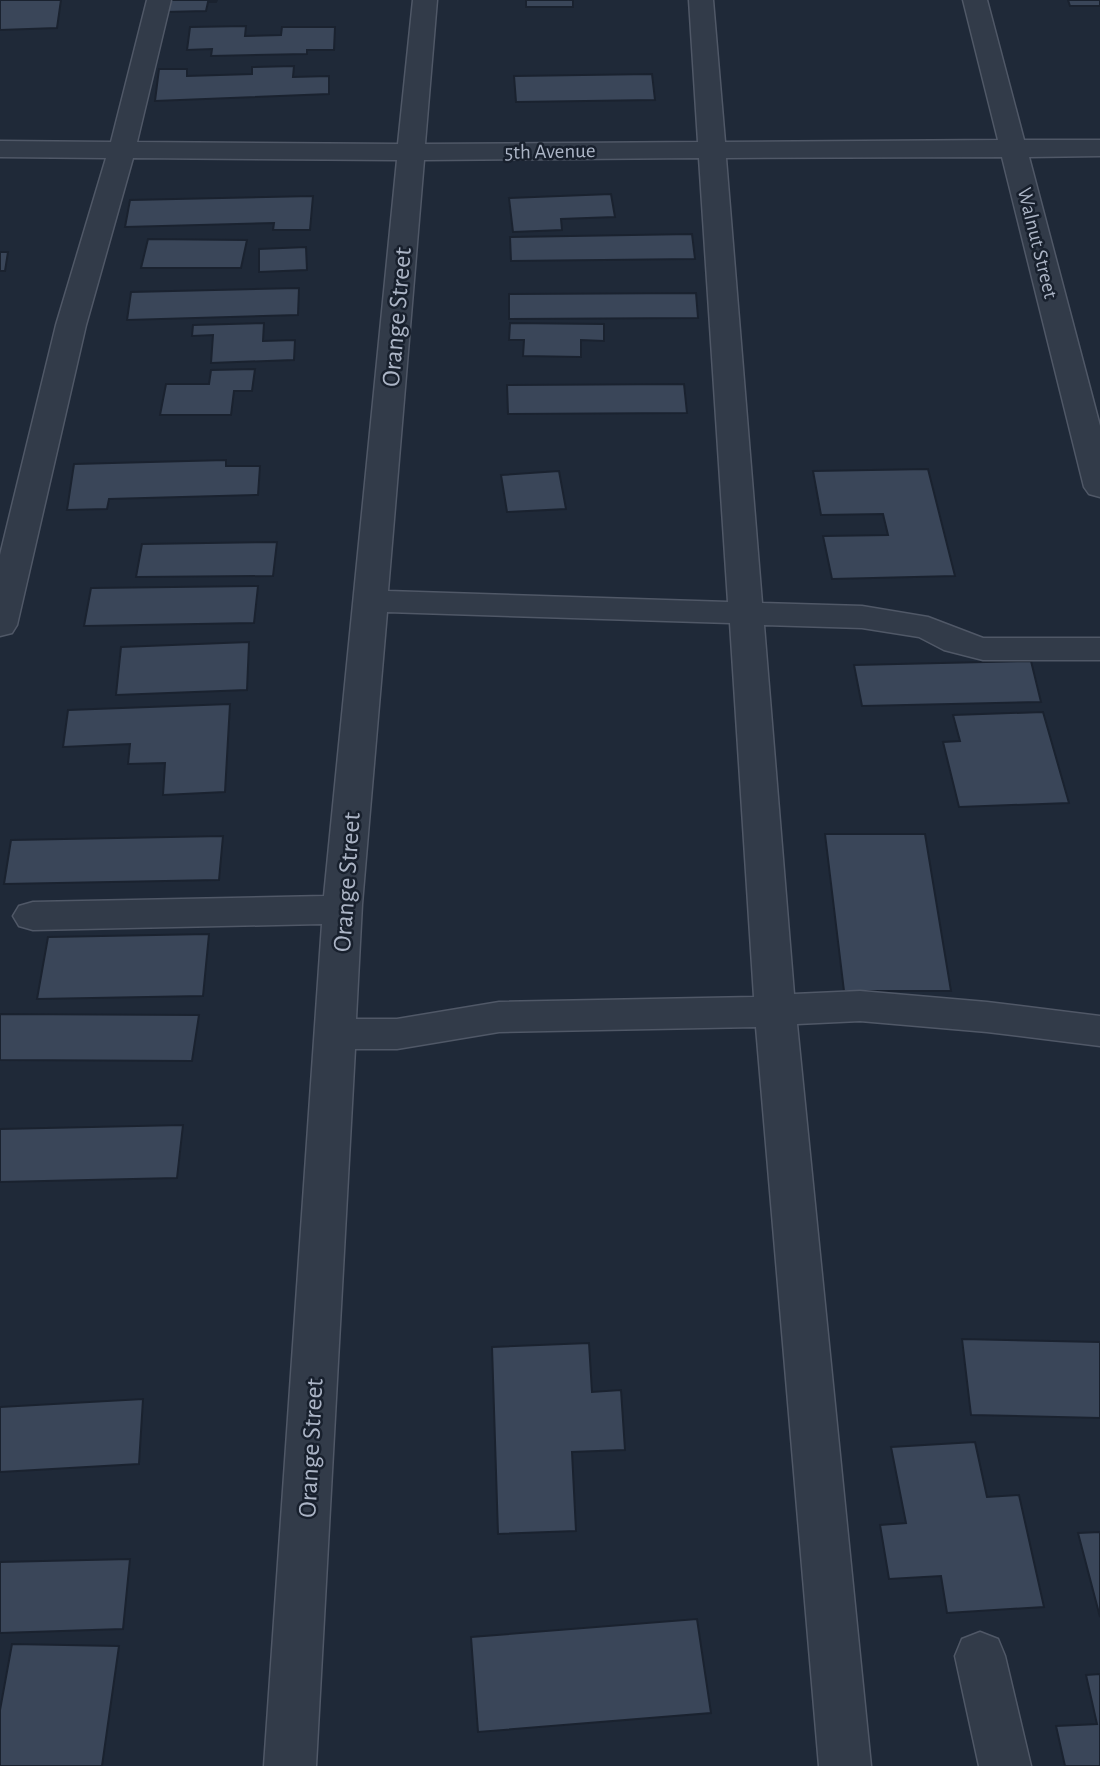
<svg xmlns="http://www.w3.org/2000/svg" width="1100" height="1766" viewBox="0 0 1100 1766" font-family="'Alegreya Sans',sans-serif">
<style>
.building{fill:#3a4659;stroke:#1a222f;stroke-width:2}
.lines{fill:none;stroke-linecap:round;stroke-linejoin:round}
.minor-casing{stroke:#505867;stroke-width:3}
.minor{fill:#323b49;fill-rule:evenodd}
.labels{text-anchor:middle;stroke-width:5;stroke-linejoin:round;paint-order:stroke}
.far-street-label{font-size:21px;fill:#acb5c6;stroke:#18202d}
.street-label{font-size:26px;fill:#acb5c6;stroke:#18202d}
</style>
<rect width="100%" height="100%" fill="#1f2938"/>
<!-- building -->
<path class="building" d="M0,0H61L57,28L0,30Z
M167,0H217L216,2H208L206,11L165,12Z
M526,0H573V7H526Z
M1068,0H1100V6H1070Z
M246,26L245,36L281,35L282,27H335L334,50H307V54L211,56L212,49L187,50L190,27Z
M294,66L293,77L329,76V94L155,101L159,69H187V76L252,74V67Z
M652,74L655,100L516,102L514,76Z
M611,194L615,217L561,219L562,230L513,232L509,198Z
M313,196L310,230H273L274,223L125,227L130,200Z
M692,234L695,259L511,261L510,237Z
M148,239L247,240L241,268H141Z
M306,247L307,270L259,272V249Z
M0,252H8L5,271H0Z
M299,288L298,315L127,320L131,292Z
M696,293L698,318L509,319V294Z
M264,323L263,341L295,340L294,360L211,363L213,335L192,336L193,325Z
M510,323L604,324V341L581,340V357L523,356L524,340H509Z
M255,369L252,391H234L231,415H160L166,384H209L211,370Z
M684,384L687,413L508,414L507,385Z
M226,460V466H260L258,495L109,499L107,509L67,510L74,464Z
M928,469L955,576L832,579L823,536L888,535L883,514L821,515L813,471Z
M559,471L566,509L507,512L501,475Z
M277,542L273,576L136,577L142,544Z
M258,586L254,623L84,626L91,588Z
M249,642L247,690L116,695L121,647Z
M1031,661L1041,702L862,706L854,665Z
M230,704L225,792L163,795L165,763L128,764L130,744L63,747L68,710Z
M1043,712L1069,803L959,807L943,742L960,741L953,715Z
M825,834H925L951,991H844Z
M223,836L219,880L4,884L11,840Z
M209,934L203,996L37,999L48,937Z
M0,1014L199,1015L192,1061L0,1060Z
M183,1125L177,1178L0,1182V1129Z
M962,1339L1100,1342V1418L971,1415Z
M589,1343L592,1392L621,1390L625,1450L572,1452L576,1531L498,1534L492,1347Z
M143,1399L139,1464L0,1472V1407Z
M975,1442L987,1497L1019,1495L1044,1607L947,1613L941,1576L889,1579L880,1525L906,1523L891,1447Z
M1100,1532V1617L1078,1533Z
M130,1559L123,1629L0,1633V1562Z
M697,1619L711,1713L478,1732L471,1637Z
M12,1644L119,1646L102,1766H0V1710Z
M1100,1674V1766H1065L1056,1726L1097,1724L1086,1675Z"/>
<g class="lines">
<defs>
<path id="minor" d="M147,0H171L137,142L398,144L413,0H437L425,144L698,142L689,0H713L725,142L998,140L963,0H987L1024,140H1100V156L1029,157L1100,426V497L1089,494L1084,487L1002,157L726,158L762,603L862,606L928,617L983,638H1100V660H983L944,650L919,637L862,628L764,625L794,994L860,991L987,1002L1100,1016V1046L987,1032L860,1021L797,1024L871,1766H819L756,1027L499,1032L397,1049H355L316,1766H264L322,924L33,930L19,926L13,916L19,906L33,902L324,896L397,160L133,158L86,325L17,625L12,633L0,636V555L56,325L106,158L0,157V141L111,142ZM699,158L728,602L388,591L424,160ZM387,612L730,623L754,997L499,1002L397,1019H356L362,904Z
M980,1632L998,1639L1005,1656L1031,1766H979L955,1656L962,1639Z"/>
</defs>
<!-- minor casing -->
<use href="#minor" class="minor-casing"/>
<!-- minor -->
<use href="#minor" class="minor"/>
</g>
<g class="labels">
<!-- far-street labels -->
<g class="far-street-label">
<text transform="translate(550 151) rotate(-1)" y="7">5th Avenue</text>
<text transform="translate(1038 243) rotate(76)" y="7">Walnut Street</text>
</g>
<!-- street labels -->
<g class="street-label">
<text transform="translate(396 317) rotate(-85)" y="9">Orange Street</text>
<text transform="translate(346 882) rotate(-86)" y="9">Orange Street</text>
<text transform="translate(310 1448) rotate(-87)" y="9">Orange Street</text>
</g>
</g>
</svg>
